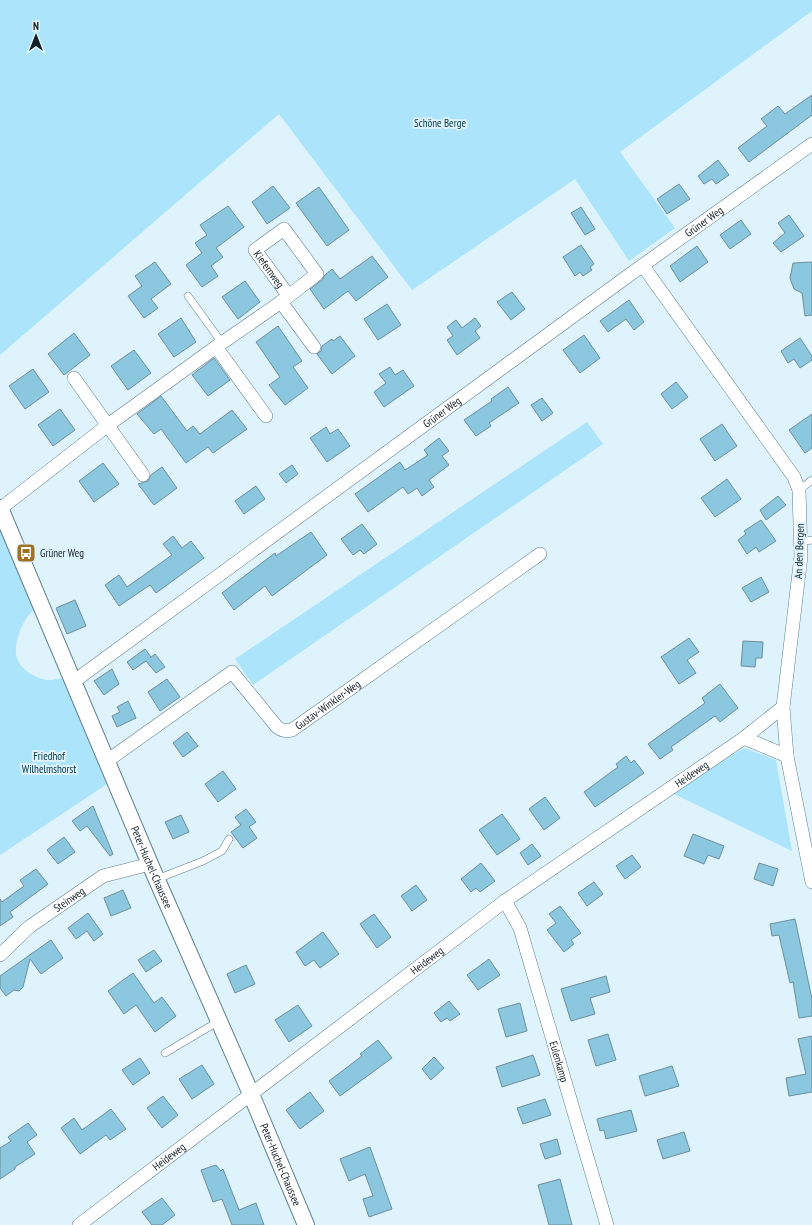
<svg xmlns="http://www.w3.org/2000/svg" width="812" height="1225" viewBox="0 0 812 1225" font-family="'PT Sans Narrow',sans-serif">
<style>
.green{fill:#ace4fb}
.building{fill:#8bc7df;stroke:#6e8e9c}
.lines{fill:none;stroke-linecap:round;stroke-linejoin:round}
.service-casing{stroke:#5f7f8c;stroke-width:8}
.minor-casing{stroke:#5f7f8c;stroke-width:14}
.tertiary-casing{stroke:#5f7f8c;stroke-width:18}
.service{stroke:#fff;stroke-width:7}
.minor{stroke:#fff;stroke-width:13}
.tertiary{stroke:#fff;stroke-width:16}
.labels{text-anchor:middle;stroke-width:4;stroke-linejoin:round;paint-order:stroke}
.park-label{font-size:11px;fill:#003546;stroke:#def3fc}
.street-label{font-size:11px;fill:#132025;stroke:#def3fc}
.poi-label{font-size:11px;fill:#132025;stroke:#def3fc;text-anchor:start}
</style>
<rect width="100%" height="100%" fill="#def3fc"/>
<!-- green -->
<path class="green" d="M0,0H812V11L620,152L675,228L629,261L575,179L412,290L279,114L0,355Z
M587,422L603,444L253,685L235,659Z
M0,523L36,608C29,613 23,623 20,631C17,639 14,650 17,658C21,671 39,681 52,680C57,679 63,678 68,677L110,782L0,855Z
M744,748L776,760L792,851L670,792Z"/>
<!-- building -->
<path class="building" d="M812,95V115L749,162L738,148L767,126L761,119L778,106L785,114Z
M718,160L729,175L716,184L712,179L704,184L698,176Z
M679,184L690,199L667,214L657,199Z
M273,186L290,208L267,224L252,202Z
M319,187L349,230L327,246L296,203Z
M228,206L244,227L216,248L223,257L211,266L218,276L202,287L186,265L202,253L195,243L207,235L200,225Z
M581,207L595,229L585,235L571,213Z
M789,215L804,236L781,252L773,243L785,233L778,223Z
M741,220L751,234L730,249L720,235Z
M581,245L594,264L590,267L592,270L583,276L580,272L575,276L563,257Z
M697,246L708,262L680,282L670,266Z
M372,256L388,277L356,301L348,291L324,309L310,289L322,280L325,275L332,269L340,279Z
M155,262L171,284L151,299L158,308L144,318L128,296L142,286L135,276Z
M812,262V315L805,316L802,293L794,289L790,278L793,263Z
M245,281L260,302L238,319L222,297Z
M512,292L525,309L511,320L497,302Z
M629,300L644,322L634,330L626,319L608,332L600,321Z
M387,304L401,325L378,340L364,319Z
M181,318L196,342L174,357L158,334Z
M475,318L481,326L475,331L480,338L457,355L447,340L453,336L447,327L456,320L462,328Z
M278,326L302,361L293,367L308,388L285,405L269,385L280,377L256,342Z
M74,333L90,355L64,375L48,354Z
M584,335L600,358L580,373L563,350Z
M340,336L355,356L332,374L317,354L321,351L322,346L332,339L333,341Z
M800,338L812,356V360L800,368L794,359L788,363L781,351Z
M134,350L151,373L128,390L111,366Z
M214,358L230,380L208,396L192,375Z
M390,367L395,375L403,370L414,386L384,407L374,392L386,383L379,374Z
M33,369L49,392L25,409L9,386Z
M676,382L688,397L672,409L661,394Z
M508,387L519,403L489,423L491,426L476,436L464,420L492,401L491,399Z
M161,396L187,431L193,426L200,434L232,410L247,429L213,453L208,447L186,463L161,429L154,434L137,414Z
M542,398L553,413L542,421L531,405Z
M60,409L75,430L53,446L38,425Z
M812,414V448L805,453L789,430Z
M722,424L737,446L715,461L700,439Z
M326,427L330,434L338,429L350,446L327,462L310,438Z
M439,438L449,451L442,456L449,465L429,480L434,487L422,496L417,488L408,494L403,487L368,512L355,494L400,462L405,470L428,455L424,450Z
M103,463L119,484L94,502L79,481Z
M292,465L298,474L286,483L279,474Z
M162,467L177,488L154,505L138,484L148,481L151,475Z
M727,479L741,499L715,517L701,498Z
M256,486L265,499L244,514L235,501Z
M778,496L786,505L766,520L760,510Z
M761,520L776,541L759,552L756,547L747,554L738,540L746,534L744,531Z
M362,524L377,544L364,554L360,550L353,555L341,539Z
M311,532L327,555L272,596L265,586L234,610L222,593L275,553L276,556Z
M173,536L182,548L191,541L204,558L156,593L150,585L119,606L105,585L119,575L127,587L172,555L163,544Z
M761,577L769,592L751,602L742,588Z
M75,600L86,626L67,634L56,608Z
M689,638L699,652L687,660L696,673L679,684L661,657Z
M743,641L763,642L762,658H756L755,667L741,666Z
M145,649L151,657L150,658L155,654L165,667L156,673L146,661L133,670L127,662Z
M112,669L119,684L104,695L94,681Z
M167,679L180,697L160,711L148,692Z
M720,684L738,708L720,722L715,716L671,747L673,750L660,759L648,744L705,703L702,698Z
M128,701L136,718L117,727L112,716L120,712L117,707Z
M187,732L198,746L183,757L173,743Z
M626,756L631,763L634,760L644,773L595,807L584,792L618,767L616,764Z
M223,771L236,789L218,802L205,784Z
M545,797L560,818L544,830L529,809Z
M93,806L113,854L110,856L87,826L80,831L72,821Z
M246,809L256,822L249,827L257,838L243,848L231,832L241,825L235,817Z
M502,814L520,839L497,855L479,830Z
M181,815L189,832L173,839L165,822Z
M693,834L724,846L719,859L708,855L704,864L684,856Z
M64,837L75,852L58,864L47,850Z
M532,844L541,856L528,865L520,853Z
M632,855L641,867L625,879L616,866Z
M481,863L495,881L480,892L476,888L471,892L461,879Z
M759,863L778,869L773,886L754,879Z
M36,869L48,884L10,912L13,917L0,926V899L2,902L24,886L20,880Z
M594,882L603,894L587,906L578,893Z
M416,885L427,900L412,911L401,896Z
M123,890L131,908L111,916L104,898Z
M560,906L581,933L571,940L574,944L564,952L547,930L556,923L549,914Z
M88,913L103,934L94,941L87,931L76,939L68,928Z
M374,914L391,937L377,948L360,924Z
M795,919L812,999V1016L799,1018L793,982L790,983L779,935L772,936L770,924Z
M323,932L339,954L320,968L314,960L305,966L296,952Z
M51,940L63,958L41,974L30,959L23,987L19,991L14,990L6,996L0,988V976Z
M154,950L162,961L146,972L138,960Z
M489,959L500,975L478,990L467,975Z
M246,965L255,984L235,993L227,974Z
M133,973L154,1003L162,997L176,1016L155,1032L136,1005L124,1014L108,991Z
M606,976L610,992L590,998L595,1014L571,1021L561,989Z
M449,1001L460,1014L450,1021L447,1018L441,1022L434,1013Z
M520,1003L527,1031L506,1037L498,1009Z
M298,1005L312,1026L289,1042L275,1020Z
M608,1034L616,1060L596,1066L588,1040Z
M812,1036V1092L789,1096L786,1078L806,1074L798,1039Z
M378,1040L392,1058L340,1096L329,1081L362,1056L360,1054Z
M533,1055L540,1075L502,1087L496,1067Z
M434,1057L444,1068L431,1080L422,1069Z
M140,1058L150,1073L133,1085L122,1070Z
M202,1065L214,1084L192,1099L179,1079Z
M672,1066L679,1086L645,1096L639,1076Z
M310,1092L324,1111L300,1129L286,1110Z
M163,1096L178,1115L162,1128L147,1108Z
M545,1099L551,1115L523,1124L517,1108Z
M111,1109L126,1129L110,1140L106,1135L80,1154L61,1128L74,1118L82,1130Z
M631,1110L637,1131L606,1139L604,1130L600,1131L597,1119Z
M28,1123L37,1135L27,1142L35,1154L15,1167V1169L0,1179V1148L11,1141L8,1137Z
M684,1132L690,1151L663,1159L657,1140Z
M557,1139L561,1154L545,1159L540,1144Z
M370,1147L392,1209L369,1217L363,1199L373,1196L365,1174L349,1181L340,1159Z
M216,1165L221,1171L223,1169L239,1210L256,1203L264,1225H232L222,1199L213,1202L201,1170Z
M560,1179L572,1225H549L538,1185Z
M162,1198L175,1215L162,1225H152L142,1212Z"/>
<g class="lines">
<defs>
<path id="service" d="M188,296L222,343
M799,490L812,480
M801,542L812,540
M157,879L203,861L222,851L229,839
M165,1053L219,1021"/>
<g id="minor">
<path d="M643,266L794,477L799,490L801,556L783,707L787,756L812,882"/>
<path d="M281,302L314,347"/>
<path d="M216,347L266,416"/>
<path d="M74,378L143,475"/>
<path id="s1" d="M0,509L108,425L216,347L281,302L317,274L284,229L255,250L288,295"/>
<path id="s2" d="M73,682L632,273L812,144"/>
<path d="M744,738L787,756"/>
<path id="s3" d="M107,761L232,672L277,727C282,731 286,731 292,730L540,554"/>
<path id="s4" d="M505,901L520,928L607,1225"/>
<path id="s5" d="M0,955L29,927L103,876L150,864"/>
<path id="s6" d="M79,1225L505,901L744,738L783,707"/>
</g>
<g id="tertiary">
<path id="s7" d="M0,508L150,864L251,1094L306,1225"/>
</g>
</defs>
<!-- service casing -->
<use href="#service" class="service-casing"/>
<!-- minor casing -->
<use href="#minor" class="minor-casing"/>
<!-- tertiary casing -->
<use href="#tertiary" class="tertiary-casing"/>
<!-- service -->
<use href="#service" class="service"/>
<!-- minor -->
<use href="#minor" class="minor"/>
<!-- tertiary -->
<use href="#tertiary" class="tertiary"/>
</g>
<!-- icons -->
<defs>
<symbol id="bus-square" viewBox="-11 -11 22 22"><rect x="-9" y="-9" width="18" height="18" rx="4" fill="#a07124" stroke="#def3fc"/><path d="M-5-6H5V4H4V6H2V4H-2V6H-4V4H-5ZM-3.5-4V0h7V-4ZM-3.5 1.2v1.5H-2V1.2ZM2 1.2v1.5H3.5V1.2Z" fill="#fff"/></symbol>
</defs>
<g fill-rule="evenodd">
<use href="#bus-square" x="15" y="542" width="22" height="22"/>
</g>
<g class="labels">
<!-- park labels -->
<g class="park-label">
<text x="440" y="127">Schöne Berge</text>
<text x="49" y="760">Friedhof<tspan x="49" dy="13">Wilhelmshorst</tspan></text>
</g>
<!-- street labels -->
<g class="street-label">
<text dy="4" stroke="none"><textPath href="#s2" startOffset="781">Grüner Weg</textPath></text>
<text dy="4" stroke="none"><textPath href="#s1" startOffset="510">Kiefernweg</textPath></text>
<text dy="4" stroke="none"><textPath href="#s2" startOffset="457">Grüner Weg</textPath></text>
<text transform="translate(799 551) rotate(-88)" y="4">An den Bergen</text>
<text dy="4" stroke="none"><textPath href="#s3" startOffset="284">Gustav-Winkler-Weg</textPath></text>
<text dy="4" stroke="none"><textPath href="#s6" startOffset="761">Heideweg</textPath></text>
<text dy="4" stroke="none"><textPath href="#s7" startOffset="390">Peter-Huchel-Chaussee</textPath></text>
<text dy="4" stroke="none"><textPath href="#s5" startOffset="89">Steinweg</textPath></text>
<text dy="4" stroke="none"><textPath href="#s6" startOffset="437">Heideweg</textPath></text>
<text dy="4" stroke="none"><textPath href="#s4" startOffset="170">Eulenkamp</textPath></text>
<text dy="4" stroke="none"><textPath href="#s6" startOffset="113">Heideweg</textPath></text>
<text dy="4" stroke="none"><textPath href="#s7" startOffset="714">Peter-Huchel-Chaussee</textPath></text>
</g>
<!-- poi labels -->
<g class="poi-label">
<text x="40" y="557">Grüner Weg</text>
</g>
</g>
<!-- north arrow -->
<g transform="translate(36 36)" stroke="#def3fc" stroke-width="3" paint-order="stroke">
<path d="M0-3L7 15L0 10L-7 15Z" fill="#132025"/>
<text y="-6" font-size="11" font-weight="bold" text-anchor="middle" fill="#132025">N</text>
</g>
</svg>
